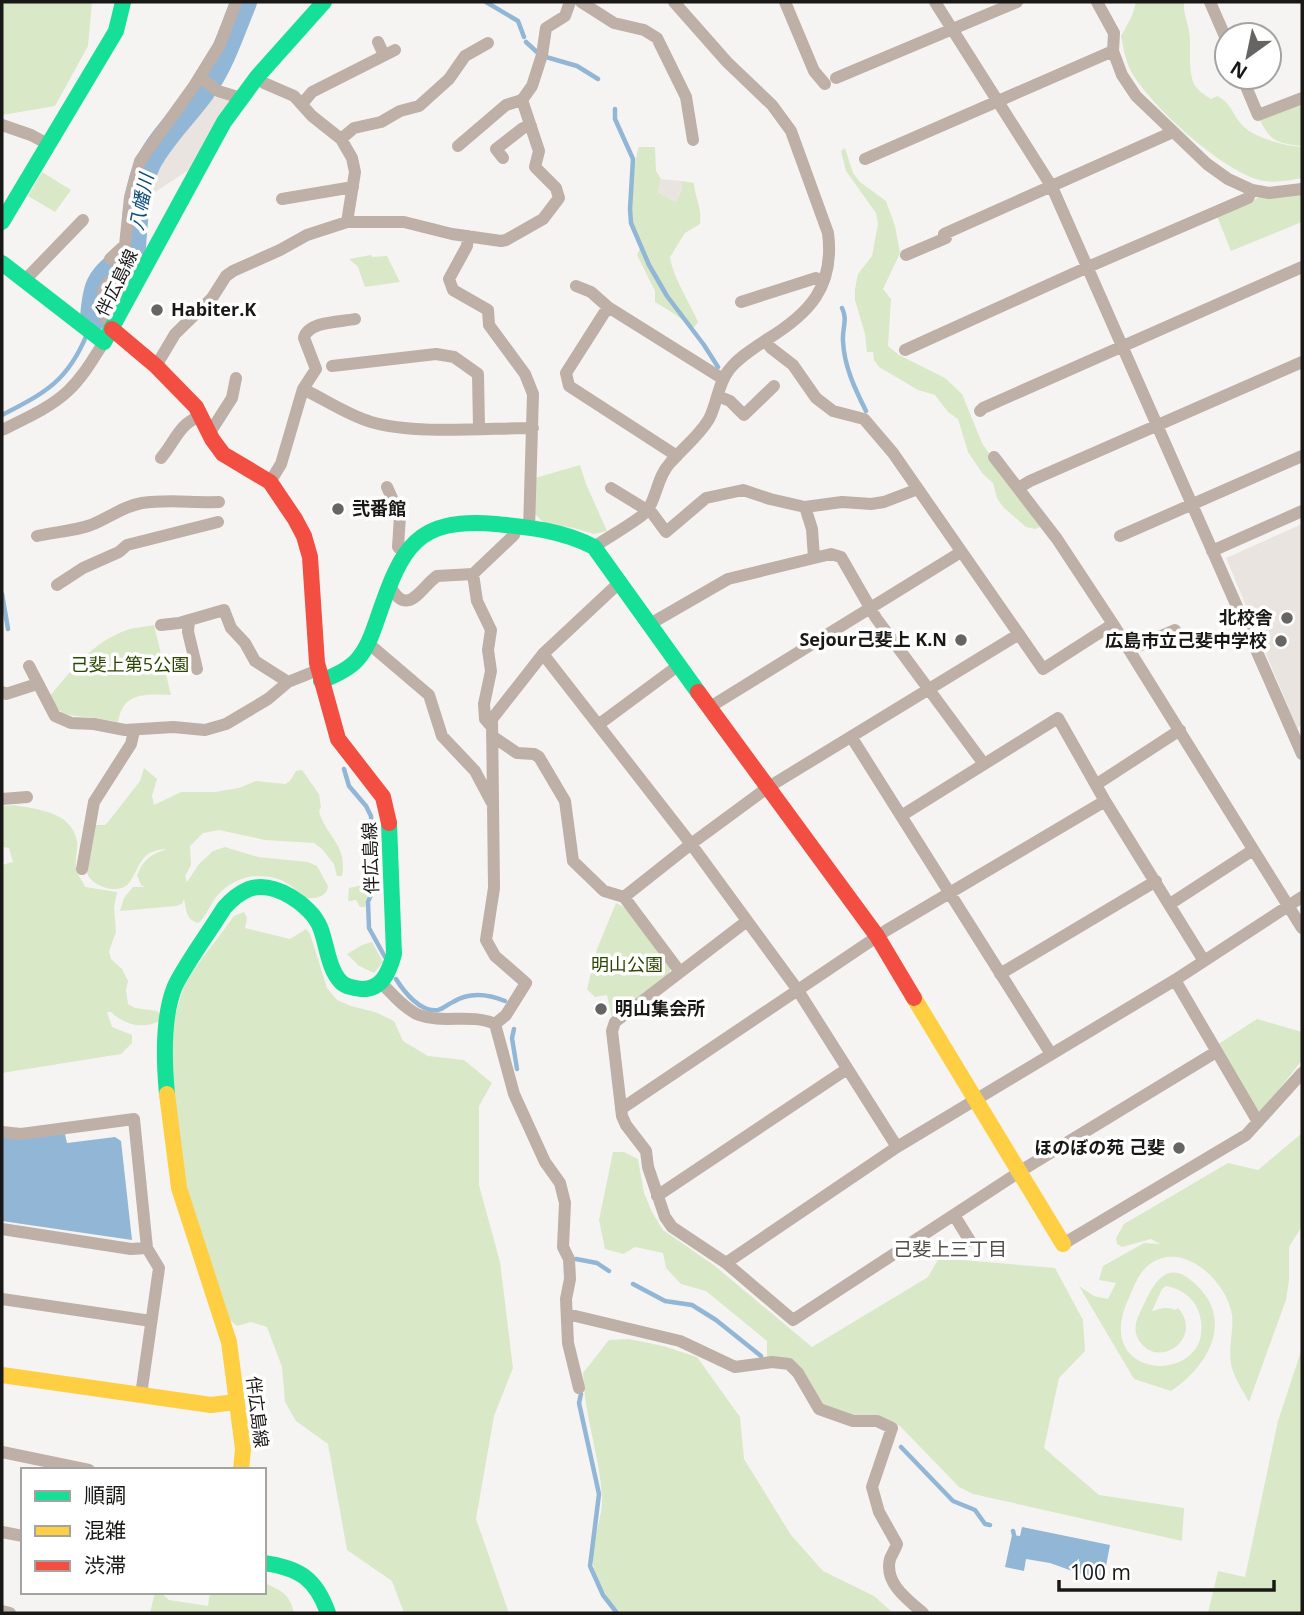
<svg xmlns="http://www.w3.org/2000/svg" width="1304" height="1615" viewBox="0 0 1304 1615" font-family="'Open Sans','Noto Sans JP',sans-serif">
<style>
.built{fill:#eae4e0}
.green{fill:#d9e8c7}
.water{fill:#92b6d5}
.lines{fill:none;stroke-linecap:round;stroke-linejoin:round}
.stream{stroke:#92b6d5;stroke-width:4.5}
.river{stroke:#92b6d5;stroke-width:26}
.street{stroke:#beafa7;stroke-width:12}
.fast{stroke:#16e098;stroke-width:16}
.slow{stroke:#ffcf43;stroke-width:16}
.jam{stroke:#f24e42;stroke-width:16}
.poi-dot{fill:#666564;stroke:#fff;stroke-width:2.5}
.labels{text-anchor:middle;stroke-width:7;stroke-linejoin:round;paint-order:stroke}
.street-label{font-size:18px;fill:#191817;stroke:#fff}
.poi-label{font-size:18px;font-weight:bold;fill:#191817;stroke:#fff;text-anchor:end}
.park-label{font-size:18px;fill:#2c4603;stroke:#fff}
.water-label{font-size:19px;font-style:italic;fill:#0c4c77;stroke:#fff}
.neighbourhood-label{font-size:19px;fill:#534f4d;stroke:#fff}
</style>
<rect width="100%" height="100%" fill="#f6f4f2"/>
<!-- built -->
<path class="built" d="M208,93L213,97L232,99L193,167L154,193L149,202L145,201L152,164Z
M661,179L682,181V187L676,202L658,192Z
M1302,524V725L1297,728L1226,558Z"/>
<!-- green -->
<path class="green" d="M2,2H92L88,46L55,106L2,115Z
M1136,2H1184C1183,15 1190,27 1190,40C1190,52 1189,73 1194,84C1198,91 1205,95 1211,99L1217,96C1231,102 1233,116 1243,126C1255,138 1285,146 1302,147V178C1290,180 1277,183 1264,181C1226,175 1145,102 1129,67C1125,58 1123,46 1121,36L1132,16Z
M1302,102V146C1279,143 1270,142 1260,120Z
M639,147H655L656,171L661,179L658,192L676,202L682,188V181L694,183C695,198 702,208 700,224L685,233L670,257C673,278 689,301 698,322L692,330C681,317 670,311 655,302V291L637,255L640,248L636,240L639,237C637,229 632,224 631,215C630,202 634,159 639,147Z
M845,148L853,173L860,182L886,201L895,226L900,253L883,289L891,299L888,346L899,355L945,378L962,394L982,443L1040,527L1035,529L1026,527L1003,507L997,498L993,483L983,474L968,452L958,419L948,412L935,395L918,390L879,367L874,360L873,352H867L865,334L855,300V289L858,274L872,256L878,224L876,213L846,171L841,151Z
M42,172L71,190L55,212L28,196Z
M1302,194V222L1231,251L1217,216L1262,196Z
M371,255L372,257L387,256L400,282L365,287L358,267L349,259Z
M580,465L586,484L607,531L594,534L574,528L544,523L535,514V478Z
M154,625L171,695C145,694 123,692 118,722C108,720 98,718 88,717C67,715 61,717 49,697C73,669 91,643 127,630C135,627 145,627 154,625Z
M144,768L157,779L152,796L154,805L181,792H215L239,788L256,781L285,784L290,781L296,771L302,770L319,794L321,807L319,811C325,836 348,844 342,876H337L334,864L322,849L314,843L265,840L219,830L203,833L190,846L191,865L185,876L187,882L199,864L213,851L225,847L258,857L308,862L317,866L328,886C327,897 316,899 306,898C298,893 292,885 283,881C260,871 234,876 217,896C210,904 207,916 198,923C186,920 186,909 184,899L182,904L176,906L120,911L124,898L133,887H145L141,885L137,875C144,859 151,854 167,849C139,850 141,867 129,883C118,896 91,886 87,873L93,825H105L108,822L140,781Z
M15,805C38,810 71,811 77,841C78,850 75,859 76,868C77,876 83,880 85,887L117,892L114,907L116,932L109,951L111,959L122,969L128,981L126,990L128,1004L135,1008L157,1011L160,1014L159,1021C143,1030 123,1024 111,1012H107L112,1027L132,1035V1043L121,1054L2,1073V865L13,862L9,848L2,847V806Z
M363,885L369,889L365,907H360L356,900L348,901L349,888Z
M616,903L626,908L671,967L669,975L612,1017L607,995L595,997L587,989L597,949Z
M244,912L247,918L245,928L290,939L306,929L310,934L327,988L337,1000L351,1006L375,1012L394,1021L403,1041L428,1056L464,1060L492,1083L479,1106V1185L500,1262L513,1368L494,1416L476,1519L509,1613H404L392,1581L347,1550L328,1444L296,1421L285,1402L282,1367L267,1327L251,1322L237,1326L230,1320L187,1188L172,1108V1025L184,987L193,971L234,916Z
M372,942L383,962L374,973L359,966L347,954L362,945Z
M1257,1019L1302,1032V1060L1262,1112L1256,1110L1217,1045Z
M1302,1133V1226L1289,1247V1281L1286,1300L1249,1402C1243,1391 1235,1379 1232,1368C1227,1350 1234,1333 1232,1315C1227,1281 1183,1240 1150,1264C1138,1273 1134,1287 1128,1300C1090,1385 1217,1385 1200,1316C1196,1299 1182,1289 1166,1286L1162,1289L1152,1311C1160,1309 1165,1306 1176,1310L1178,1308C1204,1337 1160,1370 1140,1342C1130,1328 1139,1315 1145,1302C1153,1285 1166,1262 1188,1278C1236,1313 1213,1363 1171,1391L1134,1379L1079,1286L1094,1296L1108,1299L1116,1283L1099,1280L1103,1266L1144,1243L1160,1244L1151,1239L1122,1247L1117,1244L1116,1238L1124,1224L1228,1163L1258,1170Z
M613,1152H624L638,1159L644,1193L652,1212L663,1230L715,1266L812,1347L928,1277L939,1258L1055,1268L1083,1320L1085,1351L1059,1378L1044,1448L1099,1495L1184,1508L1182,1541L973,1494L959,1487L900,1426L882,1418L861,1419L822,1405L801,1369L767,1358V1341L706,1291L681,1284L666,1268L663,1253L635,1247L623,1254L605,1249L599,1220Z
M629,1339L663,1346L697,1357L740,1417L744,1459L791,1535L823,1571L874,1596L893,1613H623C611,1608 595,1577 593,1564C590,1541 604,1517 602,1495C599,1454 584,1414 583,1373L609,1340Z
M1302,1348V1613H1208L1218,1571L1245,1577L1278,1421Z
M264,1583C281,1590 290,1594 294,1613H150L155,1592H160L169,1600L208,1606L210,1592H264Z"/>
<!-- water -->
<path class="water" d="M65,1134L67,1143L115,1137L121,1141L132,1240L2,1221V1138Z
M1022,1527L1110,1545L1103,1582L1050,1563L1026,1559L1024,1571L1005,1567L1012,1535L1020,1536Z"/>
<g class="lines">
<!-- stream -->
<path class="stream" d="M486,2L518,21L524,37
M526,42L538,53
M546,57L577,66L598,79
M615,109V119L633,159L630,209L631,223L649,265L667,296L704,345L718,367
M842,308C848,319 842,329 843,341C844,366 855,389 866,411
M2,415C45,393 68,381 87,334
M2,594L8,629
M344,769L349,786L366,806L371,816L374,887L368,902L369,928L385,957
M396,979C404,992 421,1013 438,1010C443,1009 448,1004 453,1002C469,992 488,994 505,1001
M514,1029L512,1038L517,1069
M576,1259L597,1263L609,1271
M633,1284L665,1301L692,1305L716,1320L761,1356
M581,1394L579,1403L599,1494L590,1566L603,1595L617,1613
M901,1447L953,1501L975,1510L985,1524L990,1525
M1013,1531L1014,1535"/>
<!-- river -->
<path class="river" d="M93,319C96,271 105,280 133,247C135,220 136,189 148,163C162,136 186,114 203,90C222,63 232,31 244,2"/>
<!-- street -->
<path class="street" d="M581,2L614,23L644,30L657,38L686,97L693,140
M785,2L814,71L825,84
M935,2L1052,187L1302,754
M1097,2L1114,33L1113,51L1122,75L1136,96L1207,164L1228,179L1252,190L1269,193L1302,189
M1210,2L1227,41
M378,42L384,55
M200,77L218,91L241,98
M257,77L264,83L294,96L312,116L341,139L352,158L355,172L347,222H404L452,234L501,241L506,240L543,219L559,198L556,188L535,167L539,151L522,100L532,86L542,55L546,28L565,16L570,2
M1242,77L1258,115L1302,98
M836,78L1017,2
M302,104L312,92L395,50
M2,125L31,135L48,144
M341,139L354,128L381,122L400,111L419,106L449,79L465,56L488,43
M458,146L506,105L522,100
M503,158L496,149L523,128L531,126
M865,159L1113,51
M282,199L353,187
M468,236L467,246L449,279L453,290L488,310L489,325L525,374L533,394L529,529
M906,255L946,238L944,234L1173,132
M110,259L125,245L130,197L140,161L194,86L220,44L236,2
M24,281L83,220
M576,286L591,292L608,307
M741,302L816,278L823,281
M112,329C105,318 98,298 106,285C110,279 119,275 125,271L115,255
M766,341L771,348L793,365L816,398L833,411L864,419L893,453L1043,669L1113,624
M905,350L1088,267L1248,198L1252,190
M156,366L175,334L212,298L226,276L233,271L280,250L307,235L347,222
M332,366L436,354L454,357L478,374L479,428
M303,389L316,369L304,338C308,321 341,322 355,319
M718,396L730,401L744,415L774,386
M980,411L983,408L1302,267
M2,430C24,419 50,408 68,391C83,377 93,359 104,342
M209,434L232,398L236,378
M677,456L569,386L566,373L608,307L723,379
M994,457L1057,539L1113,624L1302,928
M161,458C175,442 179,423 201,416
M270,482L281,464L303,389C326,400 347,415 371,422C415,435 486,428 533,428
M387,487L400,516L398,547L404,553
M611,488L652,513L666,532L706,498L743,490L770,499L805,507L842,502L871,504L884,502L918,489
M1018,488L1030,481L1302,362
M805,507L812,529L814,558
M37,536C55,532 74,531 91,525C109,518 123,506 142,503C168,499 192,503 219,502
M1120,536L1302,456
M594,547C605,539 641,519 647,511C657,497 657,477 670,463C683,448 699,436 709,419C717,404 718,383 729,370C738,358 754,348 766,340C809,314 835,287 828,233L791,131L772,105L727,62L674,2
M1212,551L1302,511
M473,574L477,601L491,630L488,650L491,671L484,704L485,719L492,727
M389,584C407,620 420,588 437,576L473,574L514,535L517,527
M57,585L83,568L119,552L127,545L218,522
M189,620L188,632L197,669
M650,624L728,579L814,558L831,554L841,557L876,618L984,764
M161,625L179,623L224,610L231,628L245,643L255,661L288,682
M368,643L429,695L442,736L475,771L492,803
M1129,650L1175,630
M543,654L691,844L797,989L897,1147
M29,666L55,716L71,723L94,724L125,730L173,727L205,730L226,724L268,699L288,682L318,670
M2,692L6,694L37,684
M710,707L961,552
M598,725L679,665
M492,736L517,753L534,754L539,757L565,801L573,861L604,891L624,897L680,972
M852,738L1051,1054
M1097,784L1180,730
M2,799L27,797
M901,816L1058,718L1105,801L1204,961
M82,869L94,802L131,744L134,731
M624,897L691,844L767,788L1019,634
M1170,904L1253,850
M747,921L615,1022L612,1031L622,1116L626,1125L646,1151L648,1167L665,1217L672,1227L726,1263L793,1320L1027,1167L1216,1052
M1000,974L1156,881
M1175,980L1258,1122
M381,983C392,993 404,1009 419,1015C443,1024 471,1013 495,1024L514,1094L545,1162L560,1183L565,1203L563,1247L569,1259L570,1279L566,1299L568,1343L579,1388
M495,1024L506,1015L526,983L495,956L486,940L494,888L492,719L543,654L620,582
M621,1109L887,930L1105,801
M2,1132L21,1134L134,1119L147,1248L159,1268L141,1395
M657,1196L847,1069
M954,1215L970,1241
M2,1229L131,1249L147,1248
M1063,1244L1246,1135L1302,1073
M726,1263L897,1147L1175,980L1302,897
M2,1299L151,1321
M567,1314L680,1341L735,1367L772,1362L789,1364L798,1373L819,1409L853,1421H877L892,1428L872,1487L879,1512L897,1544C895,1550 892,1554 890,1559C884,1583 907,1599 923,1613
M2,1452L89,1470
M2,1532L23,1536
M2,1611L10,1613"/>
<!-- fast -->
<path class="fast" d="M2,222L116,31L123,2
M2,263L104,342L224,122L257,77L324,2
M321,681C334,676 348,670 357,660C368,648 373,631 378,617C402,547 416,517 496,524C529,527 564,531 594,547L698,692
M167,1094C164,1062 162,1017 175,986C186,963 210,931 224,908C231,900 239,893 249,889C274,880 311,905 320,927C327,944 328,969 341,982C346,987 354,988 361,989C382,990 389,972 394,954L389,823
M264,1563C300,1568 316,1579 328,1613"/>
<!-- slow -->
<path class="slow" d="M914,998L1063,1244
M167,1094L179,1188L229,1342L243,1449L241,1470
M2,1375L211,1405L235,1402"/>
<!-- jam -->
<path class="jam" d="M112,329L156,366L196,407L212,439L223,454L270,482L295,519L304,536L310,557L317,663L338,739L383,797L389,823
M698,692L877,936L914,998"/>
</g>
<!-- markers -->
<g class="poi-dot">
<circle cx="157" cy="310" r="7"/>
<circle cx="338" cy="509" r="7"/>
<circle cx="1287" cy="618" r="7"/>
<circle cx="961" cy="640" r="7"/>
<circle cx="1281" cy="641" r="7"/>
<circle cx="601" cy="1009" r="7"/>
<circle cx="1179" cy="1148" r="7"/>
</g>
<g class="labels">
<!-- street labels -->
<g class="street-label">
<text transform="translate(117 283) rotate(-64)" y="6">伴広島線</text>
<text transform="translate(371 858) rotate(-92)" y="6">伴広島線</text>
<text transform="translate(257 1412) rotate(83)" y="6">伴広島線</text>
</g>
<!-- poi labels -->
<g class="poi-label">
<text x="171" y="316" text-anchor="start">Habiter.K</text>
<text x="352" y="515" text-anchor="start">弐番館</text>
<text x="1273" y="624">北校舎</text>
<text x="947" y="646">Sejour己斐上 K.N</text>
<text x="1267" y="647">広島市立己斐中学校</text>
<text x="615" y="1015" text-anchor="start">明山集会所</text>
<text x="1165" y="1154">ほのぼの苑 己斐</text>
</g>
<!-- park labels -->
<g class="park-label">
<text x="130" y="671">己斐上第5公園</text>
<text x="627" y="971">明山公園</text>
</g>
<!-- water labels -->
<g class="water-label">
<text transform="translate(141 202) rotate(-79)" y="7">八幡川</text>
</g>
<!-- neighbourhood labels -->
<g class="neighbourhood-label">
<text x="950" y="1256">己斐上三丁目</text>
</g>
</g>
<!-- border -->
<rect width="1304" height="1615" fill="none" stroke="#191817" stroke-width="7"/>
<!-- legend -->
<rect x="21" y="1468" width="245" height="126" fill="#ffffff" stroke="#a3a3a2" stroke-width="2"/>
<rect x="35" y="1491" width="35" height="10" fill="#16e098" stroke="#a3a3a2" stroke-width="2"/>
<text x="84" y="1503" font-size="21" fill="#191817">順調</text>
<rect x="35" y="1526" width="35" height="10" fill="#ffcf43" stroke="#a3a3a2" stroke-width="2"/>
<text x="84" y="1538" font-size="21" fill="#191817">混雑</text>
<rect x="35" y="1561" width="35" height="10" fill="#f24e42" stroke="#a3a3a2" stroke-width="2"/>
<text x="84" y="1573" font-size="21" fill="#191817">渋滞</text>
<!-- north arrow -->
<g transform="translate(1248 56) rotate(213)"><circle r="33" fill="#ffffff" stroke="#a3a3a2" stroke-width="2"/>
<path d="M0-5L12 26L0 18L-12 26Z" fill="#666564"/>
<text y="-10" font-size="19" font-weight="bold" text-anchor="middle" fill="#191817">N</text>
</g>
<!-- scale -->
<path d="M1059 1580v10h215v-10" fill="none" stroke="#191817" stroke-width="3.5"/>
<text x="1070" y="1580" font-size="21" fill="#191817" stroke="#ffffff" stroke-width="5" paint-order="stroke">100 m</text>
</svg>
